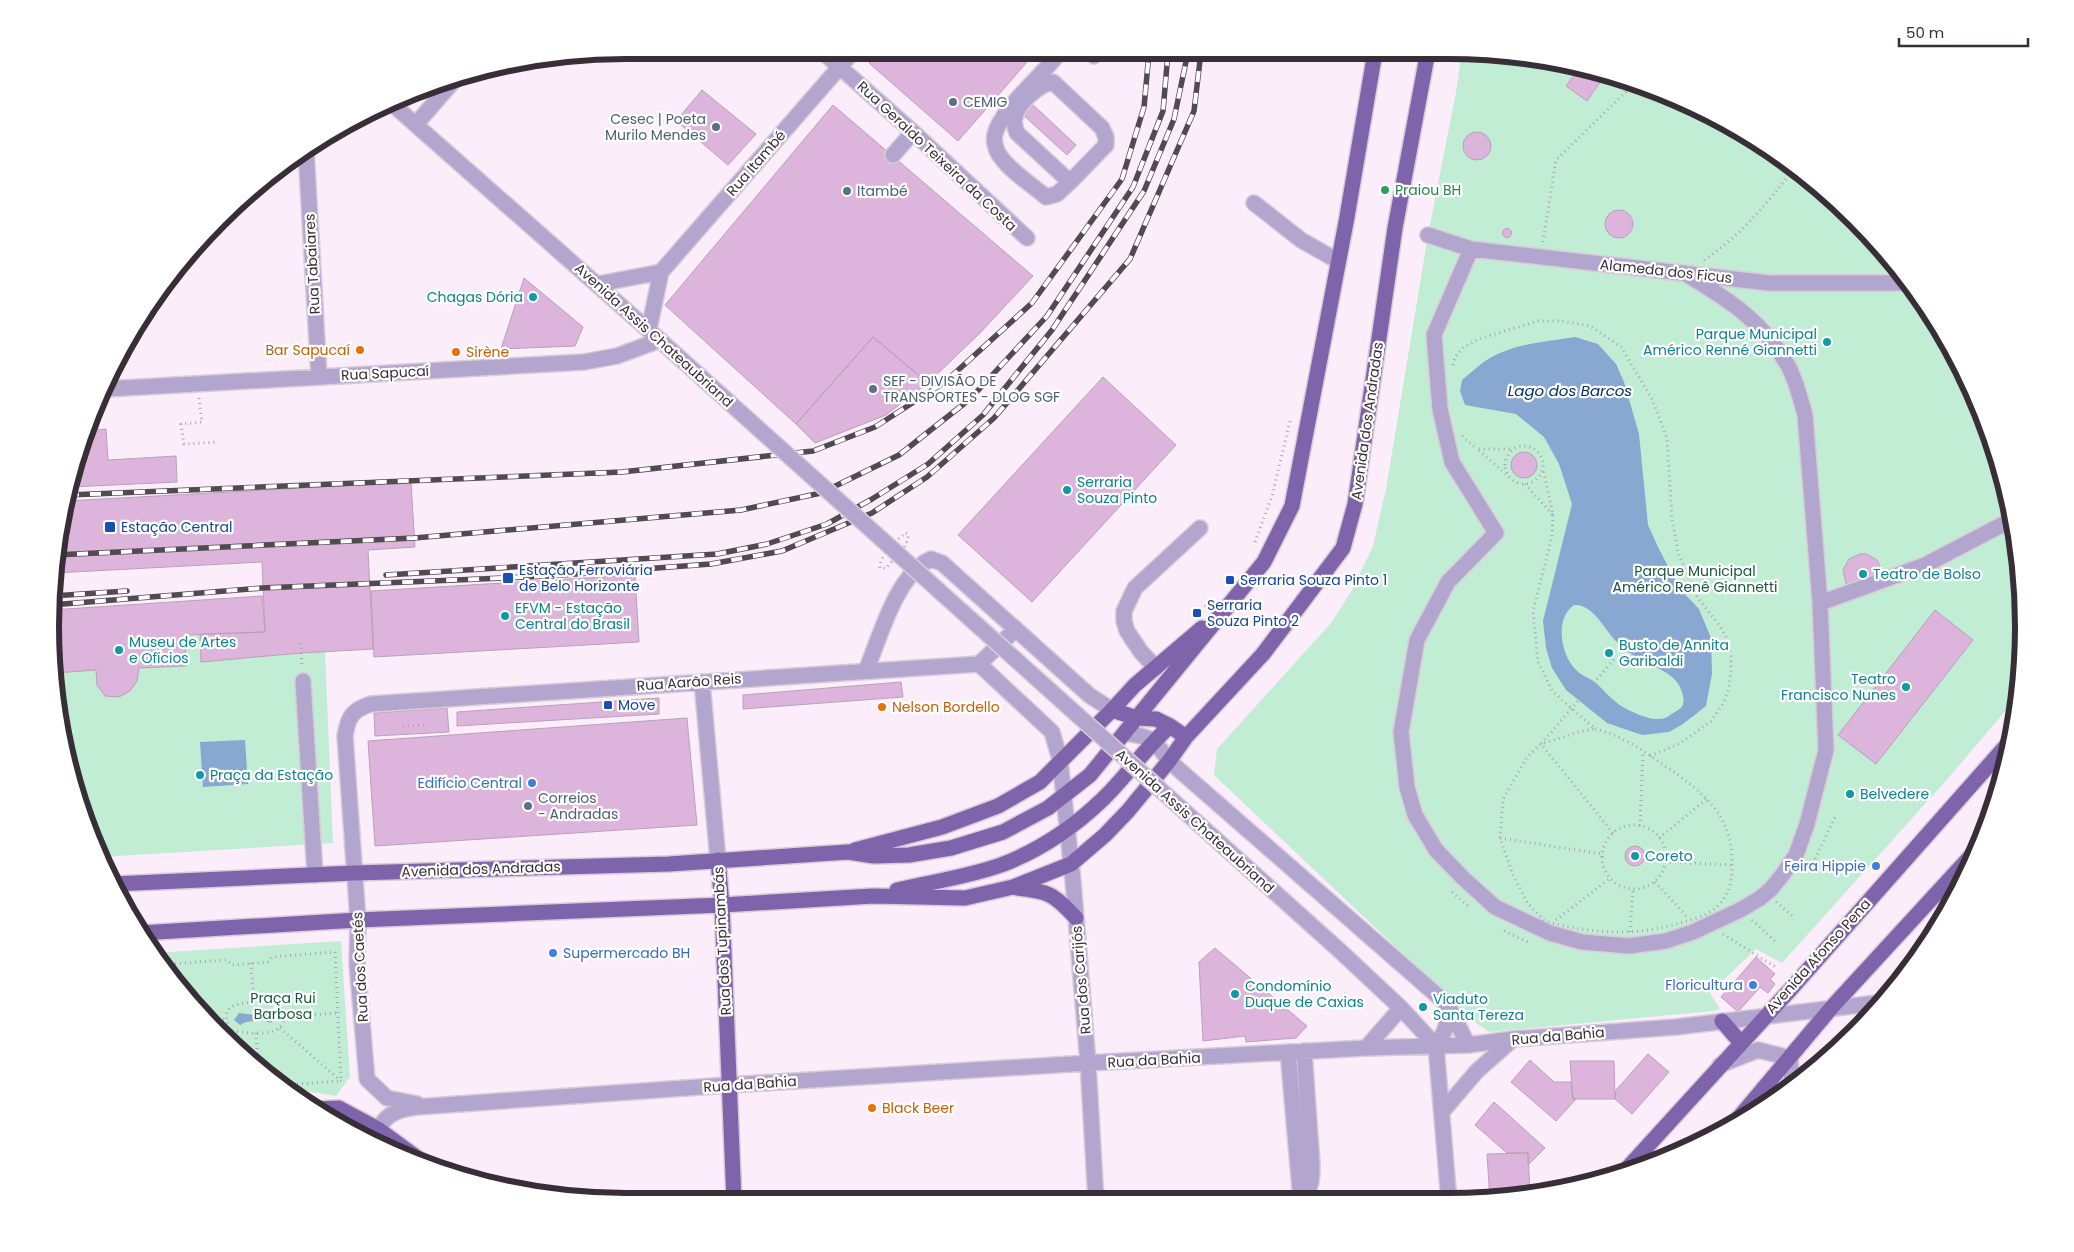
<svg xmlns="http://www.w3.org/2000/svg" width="2074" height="1252" viewBox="0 0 2074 1252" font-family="Poppins,sans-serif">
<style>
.green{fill:#c0edd4}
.water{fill:#88a8d1;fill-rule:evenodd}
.building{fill:#ddb4db;stroke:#b9a1b7}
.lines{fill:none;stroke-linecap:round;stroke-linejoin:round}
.minor-casing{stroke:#d9cbd8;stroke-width:18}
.major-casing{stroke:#d9cbd8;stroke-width:18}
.path{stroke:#b0a4b0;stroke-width:3;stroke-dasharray:1 4;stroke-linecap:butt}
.minor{stroke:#b3a6ce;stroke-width:15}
.major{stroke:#7f64ab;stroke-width:15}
.rail-casing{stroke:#524952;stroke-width:5.5}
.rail{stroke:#fff;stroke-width:4;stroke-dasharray:11;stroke-linecap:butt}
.minor-bridge-casing{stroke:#d9cbd8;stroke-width:18;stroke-linecap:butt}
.minor-bridge{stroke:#b3a6ce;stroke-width:15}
.service-dot{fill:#5c6f8a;stroke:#fff;stroke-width:2}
.leisure-dot{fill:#2e9e5b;stroke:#fff;stroke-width:2}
.culture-dot{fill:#0f9aa8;stroke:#fff;stroke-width:2}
.food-dot{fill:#e8710a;stroke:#fff;stroke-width:2}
.transit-dot{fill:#1a4fb4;stroke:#fff;stroke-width:2}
.shop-dot{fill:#3f7fe0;stroke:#fff;stroke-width:2}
.labels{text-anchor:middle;stroke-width:4.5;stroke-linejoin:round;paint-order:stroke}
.service-label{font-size:14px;fill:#4e5e75;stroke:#fff;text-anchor:start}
.street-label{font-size:14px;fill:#372e37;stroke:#fff}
.leisure-label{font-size:14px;fill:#27864d;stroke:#fff;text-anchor:start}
.culture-label{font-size:14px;fill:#0d838f;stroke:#fff;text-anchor:start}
.food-label{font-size:14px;fill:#c56008;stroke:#fff;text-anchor:start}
.transit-label{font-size:14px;fill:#164399;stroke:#fff;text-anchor:start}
.park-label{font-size:14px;fill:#18593d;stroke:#fff}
.shop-label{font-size:14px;fill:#366cbe;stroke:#fff;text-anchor:end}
.water-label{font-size:15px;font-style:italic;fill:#012f61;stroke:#fff}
.rim{fill:none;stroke:#372e37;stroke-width:6}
</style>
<rect width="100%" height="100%" fill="#fcedfb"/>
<!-- green -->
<path class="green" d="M1462,51H1486L1633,81L1768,147L1855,219L1927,306L1980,406L2013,514L2024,626L2017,697L1951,775L1782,963L1756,949L1710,993L1720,1009L1714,1011L1489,1032L1476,1023L1214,775L1217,749L1331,623L1351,592L1373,546L1386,489L1428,235L1456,92Z
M132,624L200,634L202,662L325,651L333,843L101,857L81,811L61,738L50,631Z
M341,941L350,1077L336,1096L305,1091H289L219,1033L169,976L153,953Z"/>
<!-- water -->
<path class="water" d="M1575,337L1598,344L1616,364L1624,382L1639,434L1648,525L1659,549L1680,589L1699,609L1711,638L1712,674L1706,706L1683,724L1669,732L1642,735L1607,723L1566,690L1552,668L1546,648L1543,621L1572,504L1559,464L1544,437L1516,414L1465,405L1460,391L1462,380C1474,370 1485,359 1500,353C1523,343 1550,341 1575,337ZM1574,605C1594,604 1604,630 1618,643C1623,648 1629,653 1636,657C1653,668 1679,672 1683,696C1685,706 1681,709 1673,713C1669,716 1665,719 1659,719C1648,720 1626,710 1617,703C1609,697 1603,689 1595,682C1589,678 1581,675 1576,670C1561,655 1554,619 1574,605Z
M245,740L248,784L203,787L200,742Z
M267,1011H270L275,1015L271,1023L262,1020L246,1022L240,1025L234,1020L239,1013C249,1014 257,1017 267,1011Z"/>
<!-- building -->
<path class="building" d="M1035,53L958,141L869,63L876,54Z
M1578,70L1605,75L1587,101L1566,86Z
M702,90L756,134L728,165L676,121Z
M1030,102L1076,145L1067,155L1021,113Z
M833,105L1033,276L980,333L928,383L873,337L796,424L665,305Z
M1463 146a14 14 0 1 1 28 0a14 14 0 1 1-28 0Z
M1605 224a14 14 0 1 1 28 0a14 14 0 1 1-28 0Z
M1502.5 233a4.5 4.5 0 1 1 9 0a4.5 4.5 0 1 1-9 0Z
M524,278L583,327L575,346L501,349Z
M873,337L928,383L886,415L815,443L796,424Z
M1103,377L1176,445L1032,602L958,535Z
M94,413H97L98,430L106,429L108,460L176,456L177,482L70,487L80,441Z
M1511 465a13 13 0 1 1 26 0a13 13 0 1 1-26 0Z
M411,482L415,547L368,550L373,649L301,653L201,662L200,634L265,632L262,562L54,573L55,551L66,501Z
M1860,554H1866L1877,560L1882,571L1881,578L1850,588L1846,583L1843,570L1849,559Z
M635,575L639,642L374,657L371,591Z
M262,596L265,632L185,635L186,666L139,668L137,681L130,691L119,697L105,696L97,685L96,670L55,673L50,626L51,610Z
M1935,610L1973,640L1876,764L1838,735Z
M901,682L903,697L743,709V695Z
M659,698V714L457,726V712Z
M447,708L449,732L375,736L374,713Z
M687,718L697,825L375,846L368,741Z
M1625 856a10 10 0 1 1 20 0a10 10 0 1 1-20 0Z
M1215,948L1307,1026L1296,1038L1246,1042L1245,1036L1203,1041L1199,962Z
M1756,957L1775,974L1770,979L1775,984L1768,993L1760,987L1738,1012L1721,997Z
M1648,1054L1669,1072L1632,1114L1615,1099L1616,1090Z
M1530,1060L1554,1082H1571L1573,1099H1576L1556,1121L1511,1082Z
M1570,1061H1614L1615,1099H1573Z
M1494,1102L1545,1148L1528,1165V1153H1507L1475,1125Z
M1528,1153L1530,1192L1490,1200L1487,1154Z"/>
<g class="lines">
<defs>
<path id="minor" d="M1059,53C1043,75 1001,109 995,134C993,140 996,151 1000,156C1011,172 1031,184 1046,197L1057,194L1070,182L1017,133C1015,128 1013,123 1015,117C1018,103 1039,84 1053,82L1102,128L1106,137V145L1070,182
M1091,53L1094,56
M825,54L913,132L1027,238
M390,102L662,342
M416,124L457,77
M306,150L319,377
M893,155L913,132
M1254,203L1301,240L1338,261
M1428,235L1471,249L1769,283H1908
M1471,249L1434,335L1440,409L1452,462L1496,533L1448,582L1417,640L1401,732L1407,787L1415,815L1436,850L1463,878L1495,907L1550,933L1582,942L1629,946L1666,941L1693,932L1740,910L1759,899L1771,889L1783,874L1796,855L1807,824L1826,750L1820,603L1805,415C1800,398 1796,379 1787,364C1762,320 1726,298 1684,273
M598,284L661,272
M649,329L661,272L851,54
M106,389L584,362L617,356L660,340
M1820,603L1925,565L2013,519
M979,664L1052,732L1060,760L1073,881L1088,1063L1096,1201
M1156,668L1141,652L1127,631L1124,621V611L1135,588L1200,528
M866,671C880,637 896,575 931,559L942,563L1089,695L1112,710
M303,681L315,875
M702,682L718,860
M1125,733C1153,737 1153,739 1169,761L1448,1005L1468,1045
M1339,950L1401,1008L1436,1046
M1436,1046L1449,1201
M1436,1046C1445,1032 1449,1023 1448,1006
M1366,1048L1401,1008
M1288,1052L1301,1201
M1720,1065L1758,1050L1790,1058L1792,1085
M417,1104L387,1098L367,1079L357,964L358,920L345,736C348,717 352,710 371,704L979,664L1016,629
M1442,1112L1477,1071L1512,1040
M374,1138C383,1117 392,1110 416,1107L729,1085L1088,1063L1366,1048L1468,1045L1513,1039L1676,1027L1877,1003
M1225,1200L1301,1199C1312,1188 1312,1179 1312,1164L1304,1051"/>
<path id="major" d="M1112,710L1137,718L1156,719L1170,726
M855,850L942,827L998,806L1040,782L1112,710L1135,685L1202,628
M718,860L722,905L734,1201
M113,884L354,873L669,864L848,852L874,856L909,855L951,848L1003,832L1048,808L1090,775L1264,562L1292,506L1347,217L1375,52
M1017,888C1048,891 1054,894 1076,918
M897,890C931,882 967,877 1001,865C1038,851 1074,827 1103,799C1127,776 1145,748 1170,726L1186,737
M140,933L358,920L722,905L873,896L965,898L1013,887L1071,864L1105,835L1128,811L1169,761L1186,737L1263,654L1343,548L1355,504L1395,228L1428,51
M1722,1021L1741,1043
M314,1109L339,1108L378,1129L427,1165
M1731,1127L1832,1007L1981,845
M1623,1173L1790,990L2013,738"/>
</defs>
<!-- minor casing -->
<use href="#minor" class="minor-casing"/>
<!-- major casing -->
<use href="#major" class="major-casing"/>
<!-- path -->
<path class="path" d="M1657,92L1665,101L1684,106
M1543,242L1556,160L1636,82
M1704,260C1744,233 1765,205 1794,169
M1453,365L1455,357L1463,348L1478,339L1538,321H1562L1590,326L1621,347L1652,399L1667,438L1672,519L1678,553L1698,598L1720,626L1726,637L1731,656V671L1729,687L1724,702L1711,721L1679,744L1650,756
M199,398L202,422L181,424L184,444L218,442
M1462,436L1477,449
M1505 465a19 19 0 1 1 38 0a19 19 0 1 1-38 0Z
M1506,474L1477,449H1512
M1525,484L1553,515L1543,469
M1553,515L1552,537L1533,611L1538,662L1553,692L1595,729
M906,533L908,534C910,545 893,560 886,568H880C879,556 896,540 906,533Z
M1255,542L1272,496L1290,421
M1197,613L1208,604
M301,643L302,668
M201,648L232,647
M403,726L427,725
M1595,729C1624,736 1645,752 1668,768C1703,792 1732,815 1732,861C1733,875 1731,890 1722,901C1715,911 1702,917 1690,920C1641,936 1602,935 1552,923L1544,920L1528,904L1513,875L1500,838L1503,799L1527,757L1541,744L1582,731Z
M1602 857a32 32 0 1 1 64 0a32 32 0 1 1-64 0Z
M1640,826L1643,751
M1613,833L1541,744L1616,657
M1500,838L1602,854
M1659,838L1708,798
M1665,862L1733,865
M1809,867L1815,859L1835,817
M1655,882L1688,918
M1452,892L1468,906
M126,898V912
M1776,902L1795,918
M1556,920L1609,879
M1752,920L1777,943
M1504,931L1530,943
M1630,932L1633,889
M1723,934L1777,968
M251,963L254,1002C234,1004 219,1006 230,1030C241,1033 270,1036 279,1028C282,1026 284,1020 285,1017C279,999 270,1001 254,1002
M161,964H168
M169,977L168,964L227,960L232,965L268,962L272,957L335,952L341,1081
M285,1017L339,1013
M208,1021L225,1019
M280,1028L341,1081
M256,1033L258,1065
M224,1037L230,1030
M282,1085L341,1081"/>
<!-- minor -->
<use href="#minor" class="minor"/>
<!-- major -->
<use href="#major" class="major"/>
<defs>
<path id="rail" d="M68,495L622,472L813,451L875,427L945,382L1032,303L1122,179L1144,107L1149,53
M55,555L414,538L741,510L821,493L899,455L970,399L1047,316L1133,187L1163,111L1168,53
M386,575L717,554L767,544L827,524L872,499L928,464L983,415L1052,330L1144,191L1174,119L1188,52
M52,596L127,591
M51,605L262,588L549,576L711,564L782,551L872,513L927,477L994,418L1130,259L1194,111L1201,52"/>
</defs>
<!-- rail casing -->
<use href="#rail" class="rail-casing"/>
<!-- rail -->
<use href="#rail" class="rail"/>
<defs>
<path id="minor-bridge" d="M662,342L1339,950"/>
</defs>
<!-- minor-bridge casing -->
<use href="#minor-bridge" class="minor-bridge-casing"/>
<!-- minor-bridge -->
<use href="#minor-bridge" class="minor-bridge"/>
</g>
<!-- markers -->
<g class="service-dot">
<circle cx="953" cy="102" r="5"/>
<circle cx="716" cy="127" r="5"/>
<circle cx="847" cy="191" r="5"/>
<circle cx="873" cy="389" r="5"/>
<circle cx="528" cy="806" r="5"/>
</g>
<circle class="leisure-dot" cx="1385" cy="190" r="5"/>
<g class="culture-dot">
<circle cx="533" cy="297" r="5"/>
<circle cx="1827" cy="342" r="5"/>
<circle cx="1067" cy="490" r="5"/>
<circle cx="1863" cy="574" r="5"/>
<circle cx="505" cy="616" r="5"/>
<circle cx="119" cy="650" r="5"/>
<circle cx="1609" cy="653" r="5"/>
<circle cx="1906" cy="687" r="5"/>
<circle cx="200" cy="775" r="5"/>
<circle cx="1850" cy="794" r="5"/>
<circle cx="1635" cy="856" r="5"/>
<circle cx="1235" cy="994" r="5"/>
<circle cx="1423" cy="1007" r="5"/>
</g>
<g class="food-dot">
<circle cx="360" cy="350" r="5"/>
<circle cx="456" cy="352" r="5"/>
<circle cx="882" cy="707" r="5"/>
<circle cx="872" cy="1108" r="5"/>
</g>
<g class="transit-dot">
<rect x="104" y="521" width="12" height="12" rx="2.5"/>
<rect x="502" y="572" width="12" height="12" rx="2.5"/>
<rect x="1225" y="575" width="10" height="10" rx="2.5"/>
<rect x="1192" y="608" width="10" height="10" rx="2.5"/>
<rect x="603" y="700" width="10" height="10" rx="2.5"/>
</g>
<g class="shop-dot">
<circle cx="532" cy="783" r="5"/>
<circle cx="1876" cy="866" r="5"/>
<circle cx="553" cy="953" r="5"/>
<circle cx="1753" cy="985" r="5"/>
</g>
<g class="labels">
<!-- service labels -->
<g class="service-label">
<text x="963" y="107">CEMIG</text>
<text x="706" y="124" text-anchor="end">Cesec | Poeta<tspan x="706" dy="16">Murilo Mendes</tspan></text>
<text x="857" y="196">Itambé</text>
<text x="883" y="386">SEF - DIVISÃO DE<tspan x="883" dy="16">TRANSPORTES - DLOG SGF</tspan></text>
<text x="538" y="803">Correios<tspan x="538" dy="16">- Andradas</tspan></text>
</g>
<!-- street labels -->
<g class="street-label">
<text transform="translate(937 156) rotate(43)" y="5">Rua Geraldo Teixeira da Costa</text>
<text transform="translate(756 163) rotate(-49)" y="5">Rua Itambé</text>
<text transform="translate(312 264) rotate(-93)" y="5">Rua Tabaiares</text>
<text transform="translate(1666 271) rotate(6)" y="5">Alameda dos Ficus</text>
<text transform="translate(654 335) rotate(42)" y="5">Avenida Assis Chateaubriand</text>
<text transform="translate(385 373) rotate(-3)" y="5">Rua Sapucaí</text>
<text transform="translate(1367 421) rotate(-82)" y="5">Avenida dos Andradas</text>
<text transform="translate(689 682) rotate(-4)" y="5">Rua Aarão Reis</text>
<text transform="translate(1195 821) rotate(42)" y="5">Avenida Assis Chateaubriand</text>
<text transform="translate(481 869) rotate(-2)" y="5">Avenida dos Andradas</text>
<text transform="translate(722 941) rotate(-93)" y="5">Rua dos Tupinambás</text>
<text transform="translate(1818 956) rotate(-48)" y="5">Avenida Afonso Pena</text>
<text transform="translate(360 967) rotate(-93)" y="5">Rua dos Caetés</text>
<text transform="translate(1081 980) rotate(-95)" y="5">Rua dos Carijós</text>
<text transform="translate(1558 1036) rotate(-5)" y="5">Rua da Bahia</text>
<text transform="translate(1154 1060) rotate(-3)" y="5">Rua da Bahia</text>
<text transform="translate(750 1084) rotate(-4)" y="5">Rua da Bahia</text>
</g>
<!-- leisure labels -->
<g class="leisure-label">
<text x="1395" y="195">Praiou BH</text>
</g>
<!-- culture labels -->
<g class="culture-label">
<text x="523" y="302" text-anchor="end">Chagas Dória</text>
<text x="1817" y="339" text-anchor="end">Parque Municipal<tspan x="1817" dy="16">Américo Renné Giannetti</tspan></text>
<text x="1077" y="487">Serraria<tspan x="1077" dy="16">Souza Pinto</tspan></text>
<text x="1873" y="579">Teatro de Bolso</text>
<text x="515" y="613">EFVM - Estação<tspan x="515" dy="16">Central do Brasil</tspan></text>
<text x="129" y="647">Museu de Artes<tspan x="129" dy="16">e Ofícios</tspan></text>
<text x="1619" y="650">Busto de Annita<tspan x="1619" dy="16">Garibaldi</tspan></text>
<text x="1896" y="684" text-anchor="end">Teatro<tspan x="1896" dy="16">Francisco Nunes</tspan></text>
<text x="210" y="780">Praça da Estação</text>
<text x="1860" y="799">Belvedere</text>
<text x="1645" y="861">Coreto</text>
<text x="1245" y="991">Condomínio<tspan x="1245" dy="16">Duque de Caxias</tspan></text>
<text x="1433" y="1004">Viaduto<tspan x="1433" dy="16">Santa Tereza</tspan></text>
</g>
<!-- food labels -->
<g class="food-label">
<text x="350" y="355" text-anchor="end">Bar Sapucaí</text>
<text x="466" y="357">Sirène</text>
<text x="892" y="712">Nelson Bordello</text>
<text x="882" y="1113">Black Beer</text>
</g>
<!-- transit labels -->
<g class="transit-label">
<text x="121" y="532">Estação Central</text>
<text x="519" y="575">Estação Ferroviária<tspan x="519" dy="16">de Belo Horizonte</tspan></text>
<text x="1240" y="585">Serraria Souza Pinto 1</text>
<text x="1207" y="610">Serraria<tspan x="1207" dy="16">Souza Pinto 2</tspan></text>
<text x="618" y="710">Move</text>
</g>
<!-- park labels -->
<g class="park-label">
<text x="1695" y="576">Parque Municipal<tspan x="1695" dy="16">Américo Renê Giannetti</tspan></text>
<text x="283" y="1003">Praça Rui<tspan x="283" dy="16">Barbosa</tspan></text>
</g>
<!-- shop labels -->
<g class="shop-label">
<text x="522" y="788">Edifício Central</text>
<text x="1866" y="871">Feira Hippie</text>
<text x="563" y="958" text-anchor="start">Supermercado BH</text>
<text x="1743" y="990">Floricultura</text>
</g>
<!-- water labels -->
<g class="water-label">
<text x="1570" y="396">Lago dos Barcos</text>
</g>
</g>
<!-- crop -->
<path d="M0 0H2074V1252H0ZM626 59H1448A567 567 0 0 1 2015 626V626A567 567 0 0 1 1448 1193H626A567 567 0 0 1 59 626V626A567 567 0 0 1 626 59Z" fill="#fff" fill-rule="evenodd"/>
<path class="rim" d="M626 59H1448A567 567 0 0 1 2015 626V626A567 567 0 0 1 1448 1193H626A567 567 0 0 1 59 626V626A567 567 0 0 1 626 59Z"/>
<!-- scale -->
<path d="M1899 38v8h129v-8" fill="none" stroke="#372e37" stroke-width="2.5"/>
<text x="1906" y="38" font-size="15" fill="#372e37" stroke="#ffffff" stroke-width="4" paint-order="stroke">50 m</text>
</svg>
